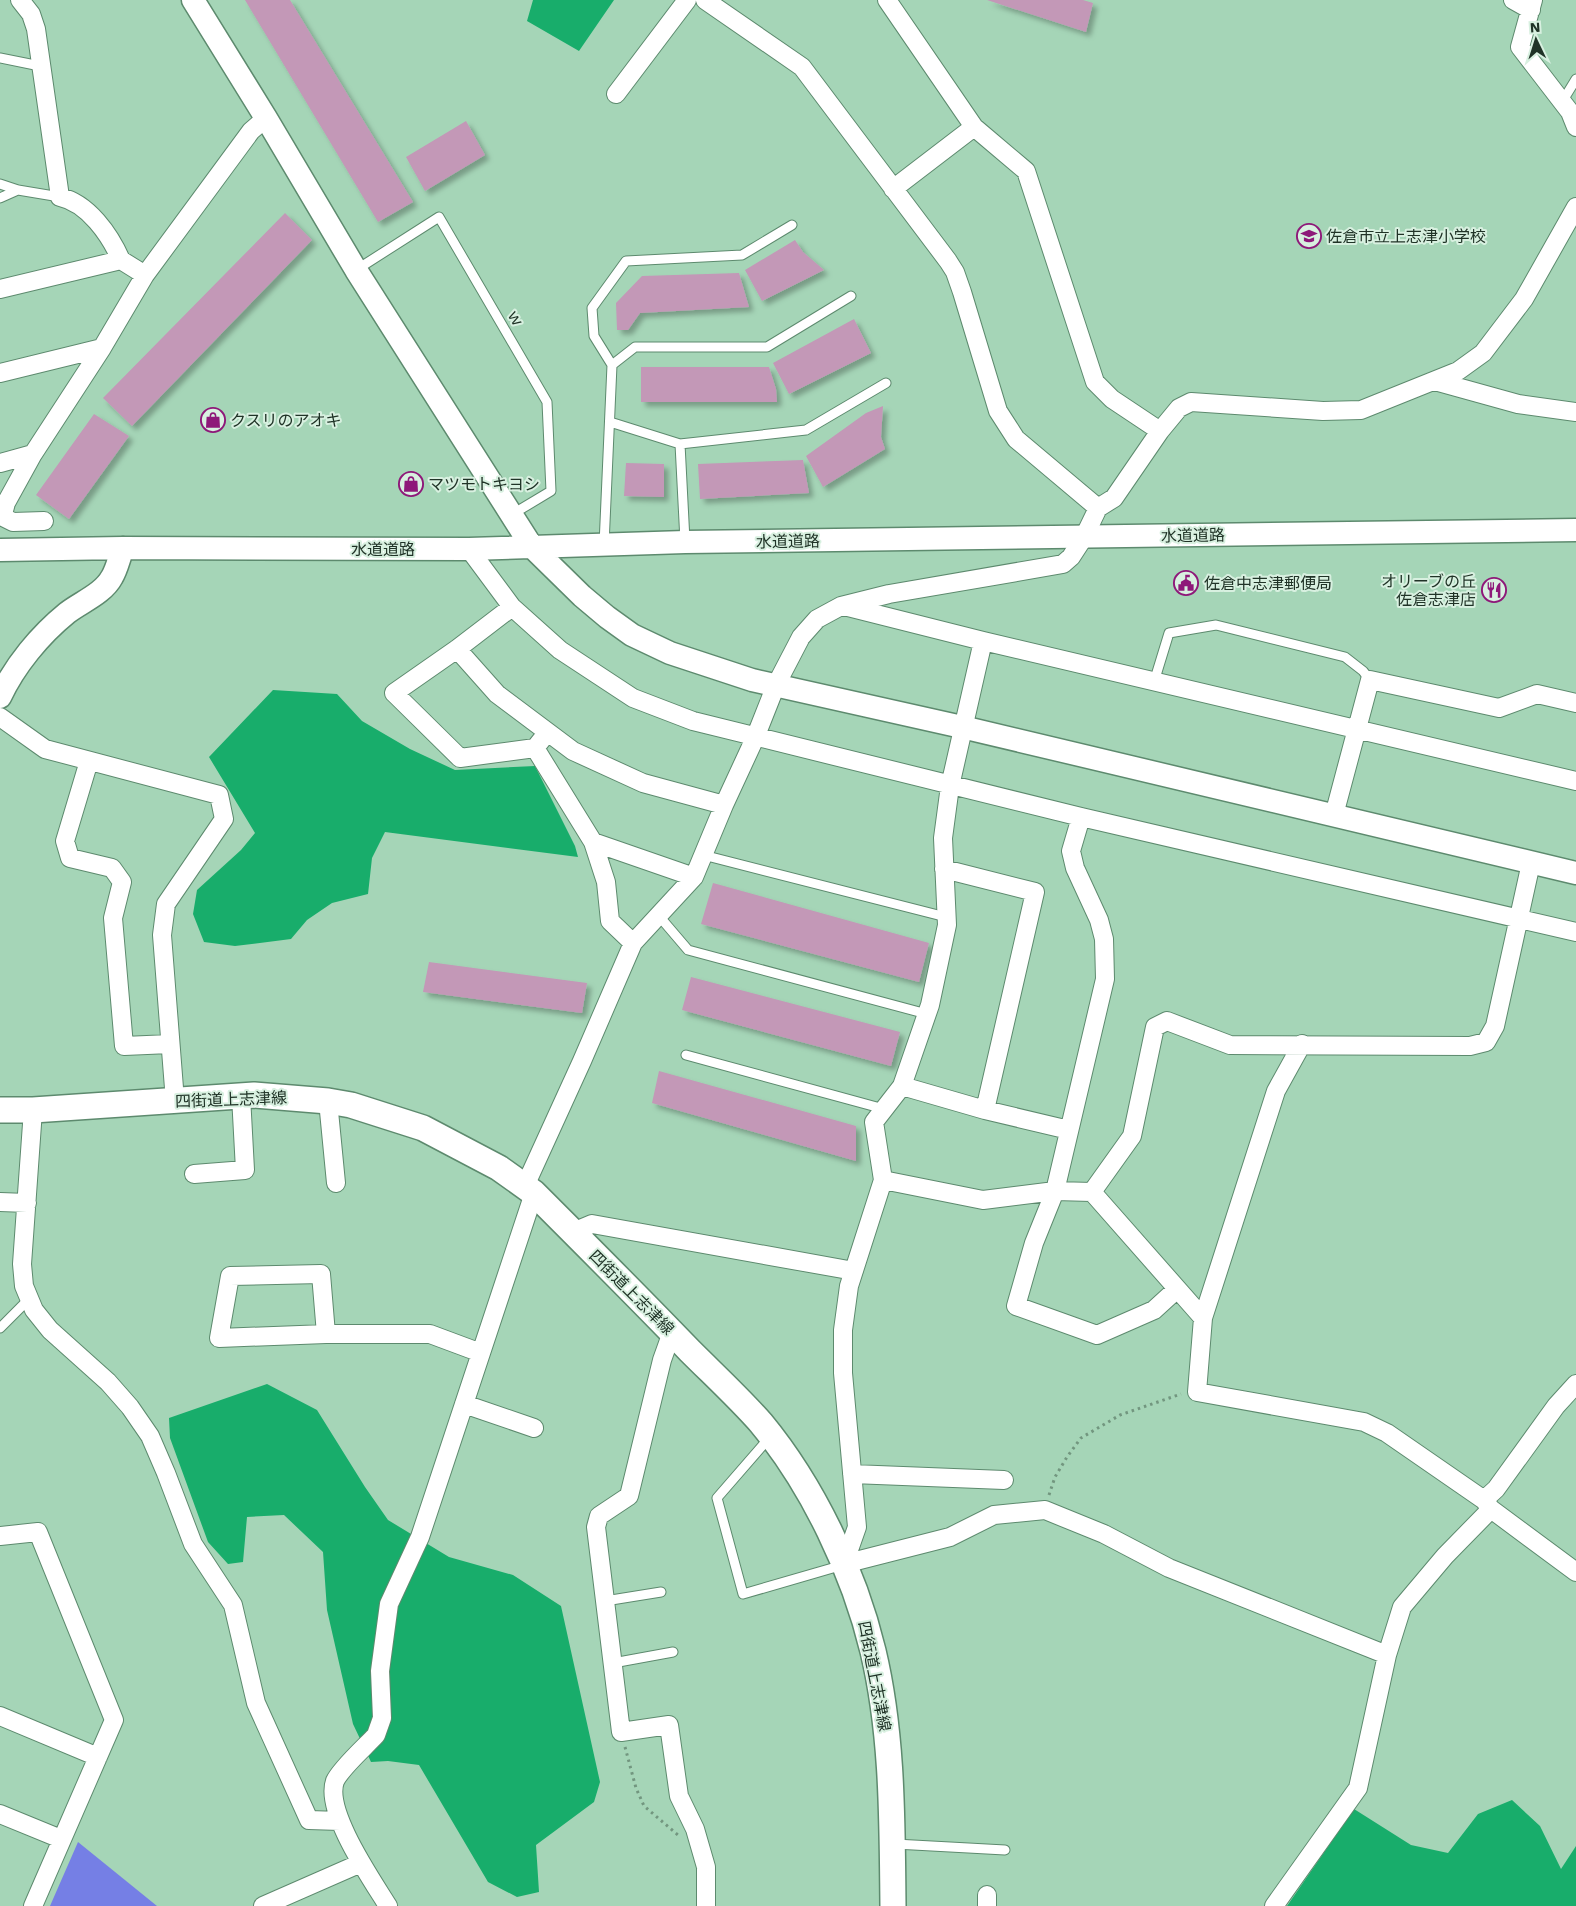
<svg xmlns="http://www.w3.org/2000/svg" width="1576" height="1906" viewBox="0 0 1576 1906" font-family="'Work Sans','Noto Sans JP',sans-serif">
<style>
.forest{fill:#18ad6b}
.water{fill:#757fe5}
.building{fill:#c398b7;filter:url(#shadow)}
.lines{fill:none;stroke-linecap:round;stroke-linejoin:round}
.service-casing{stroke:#5d8a6e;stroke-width:11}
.minor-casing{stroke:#5d8a6e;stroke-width:20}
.tertiary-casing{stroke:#5d8a6e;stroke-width:25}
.secondary-casing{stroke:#5d8a6e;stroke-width:28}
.path{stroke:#72967f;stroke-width:3;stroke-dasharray:2.5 4;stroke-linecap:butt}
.service{stroke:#fff;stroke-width:9}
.minor{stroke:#fff;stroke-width:18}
.tertiary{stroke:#fff;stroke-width:22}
.secondary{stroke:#fff;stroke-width:25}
.labels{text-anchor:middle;stroke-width:4;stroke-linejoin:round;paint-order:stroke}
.poi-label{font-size:16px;fill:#203327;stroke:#d8f0e0;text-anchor:start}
.street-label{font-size:16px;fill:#203327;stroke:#d8f0e0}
</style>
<defs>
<filter id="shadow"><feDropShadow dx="4.5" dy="4.5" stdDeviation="2.5" flood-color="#0004"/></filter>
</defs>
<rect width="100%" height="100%" fill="#a5d5b7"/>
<!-- forest -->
<path class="forest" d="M533,0H614L579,51L527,21Z
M273,690L337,694L362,721L410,749L455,770L535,766L575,846L578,857L385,832L372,858L368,894L332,903L307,920L291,939L235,946L204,942L193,914L197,890L241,850L255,833L209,757Z
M267,1384L317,1410L365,1487L388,1520L449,1557L513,1575L561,1606L600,1782L594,1802L536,1845L539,1892L517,1897L488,1882L419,1765L388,1761L371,1762L353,1724L327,1610L323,1552L284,1515L247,1517L243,1562L228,1564L208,1542L170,1438L169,1418Z
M1512,1800L1540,1826L1561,1869L1576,1846V1906H1287L1354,1809L1411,1845L1448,1853L1478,1814Z"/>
<!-- water -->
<path class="water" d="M78,1842L157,1906H50Z"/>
<!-- building -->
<path class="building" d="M245,0H290L413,202L378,222Z
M987,0H1083L1093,3L1086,32Z
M466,121L485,155L425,191L406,157Z
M285,213L312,240L132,426L103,398Z
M795,240L803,252L824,270L762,301L745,270Z
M739,273L749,307L640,313L628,330H617L616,303L642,276Z
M854,319L871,353L789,394L773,363Z
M641,367H769L776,389L777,402H641Z
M883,406L881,437L885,449L823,487L806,456L866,413Z
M94,414L129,436L69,519L36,495Z
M803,460L809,493L700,499L698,464Z
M626,463L664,464V497L624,496Z
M713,883L929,943L919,982L701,924Z
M429,962L587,983L582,1013L423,992Z
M691,977L900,1032L891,1066L682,1010Z
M659,1071L856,1126V1161L652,1103Z"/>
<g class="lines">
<defs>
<path id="service" d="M0,58L40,66
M1562,102L1576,79
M0,184L18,190L60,197
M0,198L18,190
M356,270L439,217L547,402L551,491L511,515
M612,365L635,347H767L851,296
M610,422L680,444L806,430L886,383
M680,444L685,541
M604,545L612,365L594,336L592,308L626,261L742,255L792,225
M1154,682L1169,633L1216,625L1345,657L1363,671L1370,680
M703,855L946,917
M659,916L688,950L927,1014
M686,1055L884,1109
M0,1328L29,1299
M770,1437L717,1498L743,1594L843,1565
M605,1601L661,1592
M613,1663L673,1652
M895,1844L1005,1850"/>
<path id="minor" d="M20,0L31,14L36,29L60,197C88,203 110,235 121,260
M705,0L802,67L948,261L955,272L962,292L998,411L1016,439L1098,508
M887,0L974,127L1026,171L1095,382L1112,399L1160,431
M1513,0L1531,10
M1533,0L1520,47L1570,112L1576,127
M616,94L687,0
M893,189L974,127
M0,289L121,260L145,275
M0,373L102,348
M1435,381L1518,404L1576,412
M0,463L33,454
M44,521L13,522L5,518L3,514L6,503L33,454L102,348L145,275L251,131L266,118
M469,549L512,607L560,650L633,698L693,721L1081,817L1576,932
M844,606L983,641L1576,781
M512,607L457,649L394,693L460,758L535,748L547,733
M457,649L497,694L573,751L643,783L724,805
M0,717L45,749L219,795L224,819L166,904L162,935L175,1101
M535,748L593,842L606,882L610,921L633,943
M89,761L65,841L70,858L112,868L122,882L113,918L124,1046L170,1044
M1334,815L1370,680L1499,708L1537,694L1576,703
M1081,817L1071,851L1075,868L1099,920L1104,939L1105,979L1055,1191L1034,1243L1016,1306L1097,1335L1154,1310L1177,1289
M593,842L694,877
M944,869L1035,892L985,1110
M1302,1044L1276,1091L1203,1318L1197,1392L1364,1422L1387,1433L1484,1500L1491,1509L1576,1572
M902,1086L985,1110L1069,1130
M328,1101L336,1183
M33,1110L22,1264L24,1286L34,1310L50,1330L108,1382L130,1407L150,1436L166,1473L193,1544L233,1605L256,1703L309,1820L340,1821
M194,1174L245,1170L241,1096
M883,1180L983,1200L1055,1191L1092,1192L1132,1136L1155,1027L1167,1021L1230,1045L1470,1046L1486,1042L1495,1026L1531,863
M525,1186L582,1061L633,943L694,877L724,805L755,738L776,685L801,637L817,619L841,606L889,594L1063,564L1071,557L1084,537L1098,508L1114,498L1160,431L1179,408L1191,402L1323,411L1361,410L1458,371L1483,353L1524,299L1576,207
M1092,1192L1203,1318
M0,1202L27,1203
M573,1232L592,1224L854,1271
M672,1332L662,1360L629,1496L599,1516L596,1527L621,1732L669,1725L679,1796L695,1829L706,1867V1906
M326,1334L321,1274L230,1276L219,1338L326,1334H430L481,1353
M464,1404L534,1428
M852,1474L1004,1480
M1484,1500L1496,1489L1556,1406L1576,1384
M0,1536L38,1532L114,1720L33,1906
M844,1564L857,1527L843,1373V1330L849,1286L883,1180L874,1122L902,1086L930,1005L947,925L943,838L950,786L983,641
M844,1564L950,1537L994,1515L1045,1510L1104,1534L1169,1568L1387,1655
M0,1716L98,1757
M0,1814L61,1839
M263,1906L361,1863
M388,1906C372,1880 324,1811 335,1781C341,1768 366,1746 376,1735L382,1718L380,1671L389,1604L420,1537L534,1193
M987,1906V1895
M1274,1906L1358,1788L1387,1655L1402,1607L1445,1556L1491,1509"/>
<path id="tertiary" d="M193,0L266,118L356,270L532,547L582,596L607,617L632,635L670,653L752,680L962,727L1576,873
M0,550L123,548L469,549L685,542L1576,530
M0,697C15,665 40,635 67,613C81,602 103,594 112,577C117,569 119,558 123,548"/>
<path id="secondary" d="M0,1110H33L254,1095L328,1101L351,1105L423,1128L499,1168L534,1193C586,1245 639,1298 690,1351C714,1375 739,1398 761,1423C813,1486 854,1572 873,1651C893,1735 892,1821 893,1906"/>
</defs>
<!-- service casing -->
<use href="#service" class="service-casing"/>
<!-- minor casing -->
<use href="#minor" class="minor-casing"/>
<!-- tertiary casing -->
<use href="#tertiary" class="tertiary-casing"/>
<!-- secondary casing -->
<use href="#secondary" class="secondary-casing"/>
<!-- path -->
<path class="path" d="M1049,1495L1055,1477L1067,1457L1081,1438L1120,1415L1181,1394
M625,1747L636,1788L644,1806L678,1835"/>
<!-- service -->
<use href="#service" class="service"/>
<!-- minor -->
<use href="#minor" class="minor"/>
<!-- tertiary -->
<use href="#tertiary" class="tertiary"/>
<!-- secondary -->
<use href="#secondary" class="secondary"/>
</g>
<!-- icons -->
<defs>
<symbol id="school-ring" viewBox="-11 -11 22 22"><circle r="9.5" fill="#d8f0e0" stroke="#8e1879" stroke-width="1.5"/><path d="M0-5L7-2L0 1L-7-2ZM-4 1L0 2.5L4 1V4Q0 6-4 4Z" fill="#8e1879"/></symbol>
<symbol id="shop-ring" viewBox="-11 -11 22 22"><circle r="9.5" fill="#d8f0e0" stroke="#8e1879" stroke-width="1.5"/><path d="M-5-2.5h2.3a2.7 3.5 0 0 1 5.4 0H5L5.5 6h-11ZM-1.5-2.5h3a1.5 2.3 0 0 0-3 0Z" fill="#8e1879"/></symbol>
<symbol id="civic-ring" viewBox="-11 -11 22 22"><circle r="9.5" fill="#d8f0e0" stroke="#8e1879" stroke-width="1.5"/><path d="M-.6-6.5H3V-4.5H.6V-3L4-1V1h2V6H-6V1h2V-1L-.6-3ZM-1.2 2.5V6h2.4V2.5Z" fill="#8e1879"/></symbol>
<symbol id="restaurant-ring" viewBox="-11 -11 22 22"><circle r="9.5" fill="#d8f0e0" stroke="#8e1879" stroke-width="1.5"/><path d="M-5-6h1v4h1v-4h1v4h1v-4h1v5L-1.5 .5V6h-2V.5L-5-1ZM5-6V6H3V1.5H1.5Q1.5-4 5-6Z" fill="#8e1879"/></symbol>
</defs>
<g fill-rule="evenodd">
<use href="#school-ring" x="1295" y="222" width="28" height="28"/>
<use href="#shop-ring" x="199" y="406" width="28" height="28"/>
<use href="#shop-ring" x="397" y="470" width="28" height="28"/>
<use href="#civic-ring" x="1172" y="569" width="28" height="28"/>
<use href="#restaurant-ring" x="1480" y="576" width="28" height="28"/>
</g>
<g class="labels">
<!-- poi labels -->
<g class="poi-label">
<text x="1326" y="242">佐倉市立上志津小学校</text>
<text x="230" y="426">クスリのアオキ</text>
<text x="428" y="490">マツモトキヨシ</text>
<text x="1476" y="587" text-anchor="end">オリーブの丘<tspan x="1476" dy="18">佐倉志津店</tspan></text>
<text x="1204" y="589">佐倉中志津郵便局</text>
</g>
<!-- street labels -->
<g class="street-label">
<text transform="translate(516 318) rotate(60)" y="6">ｗ</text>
<text transform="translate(1193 535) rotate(-1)" y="6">水道道路</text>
<text transform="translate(788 541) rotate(-1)" y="6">水道道路</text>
<text x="383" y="555">水道道路</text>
<text transform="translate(231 1099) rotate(-2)" y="6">四街道上志津線</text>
<text transform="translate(632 1292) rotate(45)" y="6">四街道上志津線</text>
<text transform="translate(875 1676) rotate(79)" y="6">四街道上志津線</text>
</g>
</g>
<!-- north arrow -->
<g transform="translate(1536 40) rotate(356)" stroke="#d8f0e0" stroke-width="4" paint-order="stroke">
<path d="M0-4L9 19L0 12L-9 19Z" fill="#203327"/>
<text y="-8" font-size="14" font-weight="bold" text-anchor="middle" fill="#203327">N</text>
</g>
</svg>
